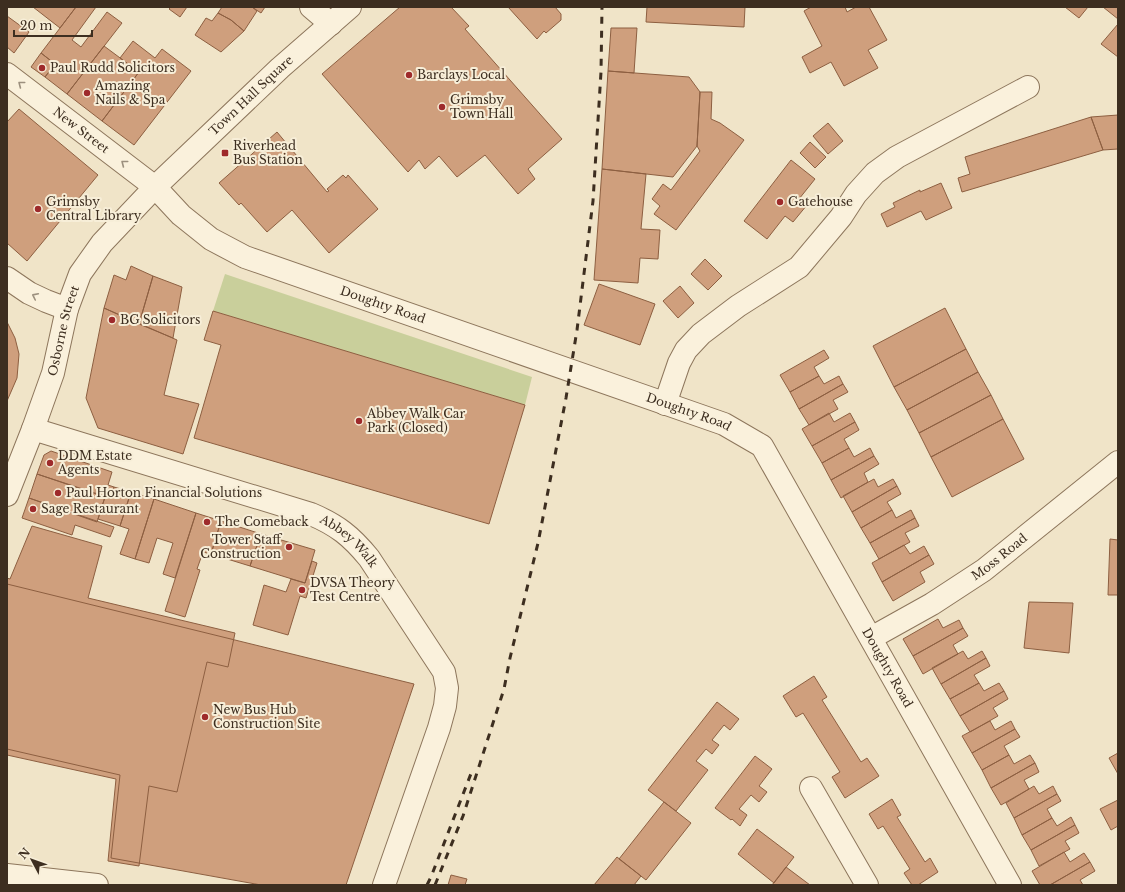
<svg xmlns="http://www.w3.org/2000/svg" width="1125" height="892" viewBox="0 0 1125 892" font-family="'Libre Baskerville',serif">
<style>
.green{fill:#c9cf9b}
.building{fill:#cf9f7d;stroke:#8d5f41}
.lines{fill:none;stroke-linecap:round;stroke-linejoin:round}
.minor-casing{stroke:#8d765c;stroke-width:24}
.tertiary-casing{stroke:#8d765c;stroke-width:24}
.minor{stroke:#faf1dc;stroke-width:22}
.tertiary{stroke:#faf1dc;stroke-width:22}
.rail{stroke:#3d2e20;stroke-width:3;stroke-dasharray:7 7;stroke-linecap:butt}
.oneway{stroke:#9c907e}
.poi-dot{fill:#9e2a2b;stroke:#f7eed8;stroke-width:1.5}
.labels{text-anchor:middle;stroke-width:4;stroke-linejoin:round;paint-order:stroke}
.poi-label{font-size:12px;fill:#3d2e20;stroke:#f7eed8;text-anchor:start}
.street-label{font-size:12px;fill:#3d2e20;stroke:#f7eed8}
</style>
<rect width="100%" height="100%" fill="#f0e4c8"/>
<!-- green -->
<path class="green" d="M225,274L532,377L525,405L213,311Z"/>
<!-- building -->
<path class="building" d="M33,7H76L60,28Z
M76,7H96L72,40L81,47L107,12L122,23L67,94L45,77L55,64L41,53Z
M171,7H187L180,17L169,9Z
M222,7H252L257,11L244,31L231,20L218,13Z
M252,7H265L261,13Z
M400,7H451L469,26L465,29L562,139L528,169L535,179L518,194L485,155L457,177L439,156L425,169L419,160L408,172L322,74Z
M508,7H555L561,14V20L546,33L544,31L537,39Z
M647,7H745L744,27L646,22Z
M811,7H845L847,12L856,7H869L887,40L868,50L878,68L844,86L831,62L810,73L802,57L822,46L804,11Z
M1065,7H1088L1079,18Z
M1103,7H1118V19Z
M218,13L231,20L244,31L221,52L195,35L206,18L212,21Z
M7,16L29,32L14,53L7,47Z
M1118,24V57L1101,44Z
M611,28H637L634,73L608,71Z
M133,41L155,58L162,49L191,71L134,145L102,121L139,72L120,58Z
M104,46L139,72L102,121L67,94Z
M41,53L55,64L45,77L31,67Z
M608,71L689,77L700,92L697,146L673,177L602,169Z
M700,92H712L711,119L720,123L744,140L676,230L654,214L660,206L652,199L663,184L671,190L700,151L697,146Z
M19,109L98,175L27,261L7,243V122Z
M1118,115V149L1103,150L1091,117Z
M1091,117L1103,150L962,192L958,178L970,174L965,157Z
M828,123L843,141L828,154L813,136Z
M277,132L327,192L329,191L327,189L343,175L346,178L348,175L378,209L329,253L292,210L267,232L241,203L239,205L219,183Z
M810,142L826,157L815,168L800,153Z
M791,160L815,179L799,199L807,205L793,222L785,216L767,239L744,221Z
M602,169L646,174L641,229L660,230L658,259L640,258L638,283L594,280Z
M941,183L952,208L926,220L921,211L887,227L881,214L895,207L893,203L920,190V192Z
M705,259L722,276L708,290L691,274Z
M131,266L153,276L139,324L104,308L114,275L126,280Z
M153,276L182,287L173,338L139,324Z
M599,284L655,304L640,345L584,325Z
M680,286L694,303L678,318L663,301Z
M104,308L177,340L164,395L199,404L183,454L98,428L86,398Z
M945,308L966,349L894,387L873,346Z
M213,311L525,405L489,524L194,438L221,345L204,340Z
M7,322L15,338L19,354L17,378L7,401Z
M966,349L978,372L907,410L894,387Z
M824,350L829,358L814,367L819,376L790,392L780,375Z
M978,372L991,395L919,433L907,410Z
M819,376L824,384L839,376L843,384L799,409L790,392Z
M843,384L848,392L833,400L838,409L809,425L799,409Z
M991,395L1003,419L931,457L919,433Z
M829,413L834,422L850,413L855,422L812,446L802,429Z
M1003,419L1024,459L952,497L931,457Z
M855,422L859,430L844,439L849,448L822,463L812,446Z
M849,448L854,457L870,448L874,456L831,480L822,463Z
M51,451L112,472L108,485L114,487L110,498L37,474L44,455Z
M874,456L879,464L864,473L868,482L841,498L831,480Z
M37,474L105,497L97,522L29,498Z
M874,479L878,487L893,479L897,486L852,512L843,496Z
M897,486L901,494L887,502L892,510L861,528L852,512Z
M114,487L131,492L120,526L98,519L105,497L110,498Z
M131,492L154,499L135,559L120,554L129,529L120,526Z
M29,498L114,527L110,537L75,525L72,535L22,518Z
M154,499L196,513L175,578L163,574L173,543L157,538L149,563L135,559Z
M892,510L896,518L911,510L915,518L870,543L861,528Z
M196,513L221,521L211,554L203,552L197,569L200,570L185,617L165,611Z
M915,518L919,526L905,533L910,542L879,559L870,543Z
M221,521L261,534L250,566L211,554Z
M32,526L102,546L88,598L235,633L228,667L207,662L177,792L149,786L139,866L108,861L116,779L7,755V578L10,579Z
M261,534L315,550L305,583L250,566Z
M1110,539L1118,540V595H1108Z
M904,545L910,554L924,546L929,555L882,582L872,563Z
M929,555L934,564L920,572L925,582L893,601L882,582Z
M312,561L317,563L306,598L300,596L288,635L253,625L264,585L286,592L291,579L305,583Z
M7,584L414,684L346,885H261L111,858L120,775L7,749Z
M1029,602L1073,603L1069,653L1024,648Z
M938,619L943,628L959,620L963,628L913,656L903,639Z
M963,628L968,636L953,645L958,654L923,674L913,656Z
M963,651L968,659L982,651L986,658L941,684L932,668Z
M986,658L990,666L974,675L979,683L950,699L941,684Z
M814,676L827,697L822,700L861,762L867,758L879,776L845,798L832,777L840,772L803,713L796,717L783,696Z
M979,683L984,691L999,683L1004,691L960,716L950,699Z
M1004,691L1008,699L993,708L998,716L970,732L960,716Z
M717,702L739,719L730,730L724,725L712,740L719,745L712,754L706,749L696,761L708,770L676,811L648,790Z
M990,721L995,730L1011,721L1015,729L972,753L962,736Z
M1015,729L1020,737L1004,746L1009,755L982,770L972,753Z
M1118,753V774L1109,758Z
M1009,755L1014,764L1030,755L1035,763L991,788L982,770Z
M755,756L772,769L759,786L767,792L759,802L751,795L739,809L747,815L740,826L732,819L731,820L715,808Z
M1035,763L1039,772L1024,780L1029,789L1001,805L991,788Z
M1034,786L1039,794L1053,786L1057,794L1014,818L1006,803Z
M1057,794L1061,801L1047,809L1052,818L1022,835L1014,818Z
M892,799L901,815L897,817L925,862L930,858L938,872L918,885H912L904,873L910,869L883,826L878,829L869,814Z
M1118,800V826L1111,830L1100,809Z
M664,802L691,823L646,880L619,859Z
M1071,817L1075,825L1031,850L1022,835L1052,818L1057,826Z
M1075,825L1079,833L1065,841L1070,849L1039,866L1031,850Z
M757,829L794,857L774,883L738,854Z
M1064,852L1070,862L1084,853L1090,862L1050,885H1040L1032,871Z
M617,857L641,876L634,885H594Z
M1090,862L1095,871L1080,880L1083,885H1050Z
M786,867L810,885H772Z
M451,875L467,879L465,885H448Z"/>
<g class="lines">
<defs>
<g id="minor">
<path d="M311,7L331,24"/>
<path id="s1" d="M7,74L155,187"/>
<path d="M7,278L29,293L46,301L67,309"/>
<path d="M665,404L679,363L686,350L701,334L738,306L799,267L841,217L856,194L875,173L897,157L1028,87"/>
<path id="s2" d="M33,429L311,514C337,525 351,536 369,558L444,672L447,688L445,706L439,728L384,885"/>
<path id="s3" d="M871,638L932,604L984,570L1118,462"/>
<path d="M811,788L867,885"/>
<path d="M7,875L97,885"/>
</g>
<g id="tertiary">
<path id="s4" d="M155,187L181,215L211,239L245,257L724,424L762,446L1010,885"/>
<path id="s5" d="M7,495L33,429L53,373L67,309L80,274L102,243L155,187L280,68L350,7"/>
</g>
</defs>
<!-- minor casing -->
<use href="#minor" class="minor-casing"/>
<!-- tertiary casing -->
<use href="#tertiary" class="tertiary-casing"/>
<!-- minor -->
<use href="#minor" class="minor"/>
<!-- tertiary -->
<use href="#tertiary" class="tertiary"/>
<!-- rail -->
<path class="rail" d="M427,885L431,877L472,771
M435,885L463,816L504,689L510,658L538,543L566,398L577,330L593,201L601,72L602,7"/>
</g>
<!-- one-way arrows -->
<defs><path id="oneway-chevron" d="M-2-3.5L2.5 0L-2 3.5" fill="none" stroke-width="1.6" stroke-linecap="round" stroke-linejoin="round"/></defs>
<g class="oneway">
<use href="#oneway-chevron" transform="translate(21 84) rotate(-142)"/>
<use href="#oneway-chevron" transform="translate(124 163) rotate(-142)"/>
<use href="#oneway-chevron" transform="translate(35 296) rotate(-154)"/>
</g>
<!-- markers -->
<g class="poi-dot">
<circle cx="42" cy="68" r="4"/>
<circle cx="409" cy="75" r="4"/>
<circle cx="87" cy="93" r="4"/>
<circle cx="442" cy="107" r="4"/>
<rect x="221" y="149" width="8" height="8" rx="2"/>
<circle cx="780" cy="202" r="4"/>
<circle cx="38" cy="209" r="4"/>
<circle cx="112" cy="320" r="4"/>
<circle cx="359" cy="421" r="4"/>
<circle cx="50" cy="463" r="4"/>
<circle cx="58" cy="493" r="4"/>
<circle cx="33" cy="509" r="4"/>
<circle cx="207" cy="522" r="4"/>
<circle cx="289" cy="547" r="4"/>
<circle cx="302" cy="590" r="4"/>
<circle cx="205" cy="717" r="4"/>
</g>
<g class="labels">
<!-- poi labels -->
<g class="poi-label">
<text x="50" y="72">Paul Rudd Solicitors</text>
<text x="417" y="79">Barclays Local</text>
<text x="95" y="90">Amazing<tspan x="95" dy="14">Nails &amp; Spa</tspan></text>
<text x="450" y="104">Grimsby<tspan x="450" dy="14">Town Hall</tspan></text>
<text x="233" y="150">Riverhead<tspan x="233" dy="14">Bus Station</tspan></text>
<text x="46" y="206">Grimsby<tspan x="46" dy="14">Central Library</tspan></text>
<text x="788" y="206">Gatehouse</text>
<text x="120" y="324">BG Solicitors</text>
<text x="367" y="418">Abbey Walk Car<tspan x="367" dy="14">Park (Closed)</tspan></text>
<text x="58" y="460">DDM Estate<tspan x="58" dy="14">Agents</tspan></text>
<text x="66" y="497">Paul Horton Financial Solutions</text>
<text x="41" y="513">Sage Restaurant</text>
<text x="215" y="526">The Comeback</text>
<text x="281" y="544" text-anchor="end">Tower Staff<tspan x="281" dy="14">Construction</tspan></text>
<text x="310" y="587">DVSA Theory<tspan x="310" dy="14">Test Centre</tspan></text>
<text x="213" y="714">New Bus Hub<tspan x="213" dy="14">Construction Site</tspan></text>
</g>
<!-- street labels -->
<g class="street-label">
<text dy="4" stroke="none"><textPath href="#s5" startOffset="481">Town Hall Square</textPath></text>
<text dy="4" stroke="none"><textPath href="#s1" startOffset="93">New Street</textPath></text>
<text dy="4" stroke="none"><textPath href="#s4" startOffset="261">Doughty Road</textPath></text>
<text dy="4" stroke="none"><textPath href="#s5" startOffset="174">Osborne Street</textPath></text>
<text dy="4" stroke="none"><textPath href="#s4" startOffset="585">Doughty Road</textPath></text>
<text dy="4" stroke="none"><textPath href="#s2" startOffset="338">Abbey Walk</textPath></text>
<text dy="4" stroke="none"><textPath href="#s3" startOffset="152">Moss Road</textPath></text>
<text dy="4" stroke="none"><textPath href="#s4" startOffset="921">Doughty Road</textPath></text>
</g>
</g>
<!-- border -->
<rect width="1125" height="892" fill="none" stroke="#3d2e20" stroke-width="16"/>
<!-- north arrow -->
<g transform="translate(32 860) rotate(311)" stroke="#f7eed8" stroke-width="3" paint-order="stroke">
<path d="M0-3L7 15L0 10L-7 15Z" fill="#3d2e20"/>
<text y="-6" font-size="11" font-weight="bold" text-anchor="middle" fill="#3d2e20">N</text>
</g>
<!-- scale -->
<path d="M14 30v6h78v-6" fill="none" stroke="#3d2e20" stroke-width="2"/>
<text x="20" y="30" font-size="12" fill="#3d2e20" stroke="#f7eed8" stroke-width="3" paint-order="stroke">20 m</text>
</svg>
